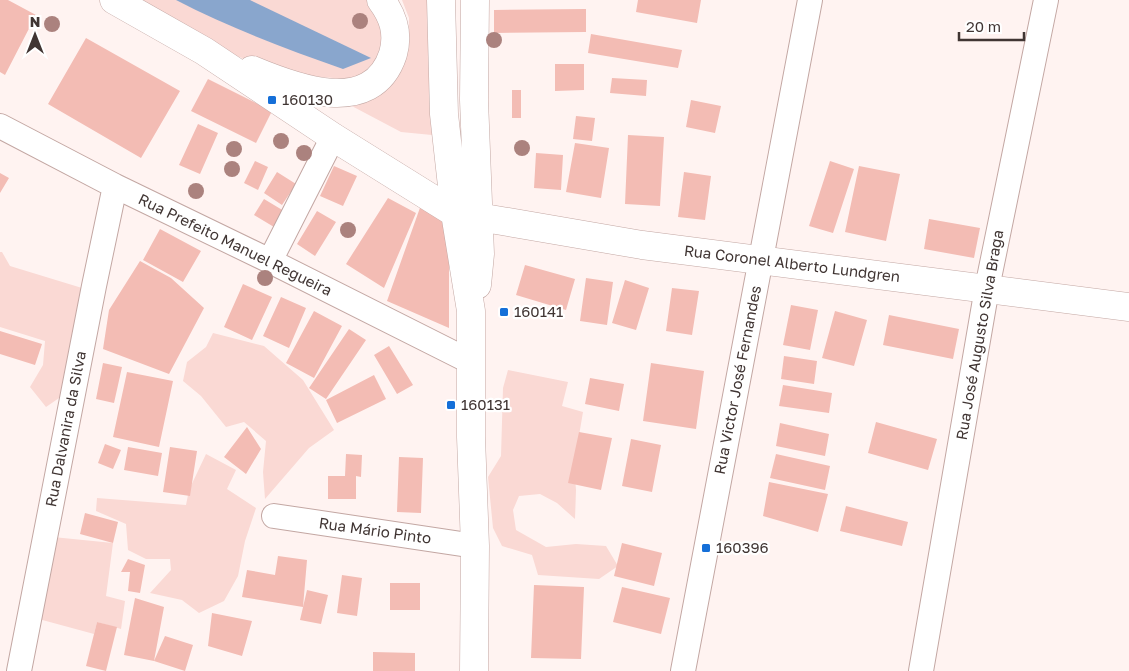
<svg xmlns="http://www.w3.org/2000/svg" width="1129" height="671" viewBox="0 0 1129 671" font-family="'Golos Text',sans-serif">
<style>
.green{fill:#fad9d4}
.water{fill:#89a6cd}
.building{fill:#f3bcb4}
.lines{fill:none;stroke-linecap:round;stroke-linejoin:round}
.street-casing{stroke:#c3a7a3;stroke-width:26}
.secondary-casing{stroke:#c3a7a3;stroke-width:29}
.street{stroke:#fff;stroke-width:24}
.secondary{stroke:#fff;stroke-width:28}
.tree{fill:#ab827e}
.poi-dot{fill:#156fd8;stroke:#fff;stroke-width:2}
.labels{text-anchor:middle;stroke-width:4.5;stroke-linejoin:round;paint-order:stroke}
.poi-label{font-size:15px;fill:#403533;stroke:#fff;text-anchor:start}
.street-label{font-size:15px;fill:#403533;stroke:#fff}
</style>
<rect width="100%" height="100%" fill="#fff3f1"/>
<!-- green -->
<path class="green" d="M128,0H370L374,4L386,51L358,80L297,75L259,64L201,43Z
M402,0H431L432,135L401,132L348,104L408,50L409,18Z
M0,252H2L10,266L82,288L62,396L46,407L30,387L43,365L45,341L0,327Z
M213,333L264,346L303,380L334,430L309,448L265,499L263,472L266,441L244,422L226,427L201,396L183,381L187,362L206,347Z
M508,370L568,382L562,406L583,412L574,465L576,490L575,519L557,503L540,494L519,496L513,510L516,530L546,547L576,544L606,546L618,566L599,579L538,575L532,555L502,546L493,528L488,477L501,456L503,388Z
M206,454L236,470L227,489L256,508L245,541L238,576L224,601L199,613L182,600L150,593L171,570L170,559H146L128,550L126,524L96,511L97,498L186,505L189,490Z
M53,537L113,543L106,596L125,601L121,629L97,622L94,634L35,618Z"/>
<!-- water -->
<path class="water" d="M176,0H250L371,58L343,69C286,49 230,28 176,0Z"/>
<!-- building -->
<path class="building" d="M0,0H8L36,15L5,75L0,72Z
M638,0H701L697,23L636,12Z
M586,9V32L494,33V10Z
M591,34L682,50L678,68L588,53Z
M86,38L180,91L141,158L48,104Z
M555,64H584V90L555,91Z
M612,78L647,80L646,96L610,93Z
M208,79L272,111L256,143L191,111Z
M512,90H521V118H512Z
M691,100L721,106L715,133L686,127Z
M576,116L595,118L592,141L573,139Z
M198,124L218,133L200,174L179,165Z
M628,135L664,137L660,206L625,204Z
M575,143L609,148L601,198L566,192Z
M536,153L563,155L561,190L534,188Z
M255,161L268,167L258,190L244,183Z
M830,161L854,169L833,233L809,226Z
M334,166L357,176L343,206L320,196Z
M859,166L900,174L886,241L845,232Z
M277,172L296,184L282,205L264,193Z
M684,172L711,176L705,220L678,217Z
M0,173L9,178L0,193Z
M388,198L416,213L384,288L346,264Z
M264,199L284,211L274,227L254,215Z
M422,202L449,213V328L387,301Z
M317,211L336,222L315,256L297,244Z
M929,219L980,228L974,258L924,249Z
M160,229L201,251L183,282L143,260Z
M140,261L171,278L204,308L169,374L103,349L109,310Z
M525,265L575,279L566,310L516,295Z
M586,278L613,282L607,325L580,321Z
M625,280L649,288L636,330L612,323Z
M243,284L272,297L252,340L224,327Z
M672,288L699,291L692,335L666,331Z
M281,297L306,308L289,348L263,336Z
M791,305L818,310L810,350L783,345Z
M314,311L342,326L314,378L286,363Z
M835,311L867,320L854,366L822,358Z
M889,315L959,329L953,359L883,345Z
M349,329L366,340L326,399L309,388Z
M0,331L42,344L35,365L0,354Z
M389,346L413,385L397,394L374,355Z
M784,356L817,361L814,384L781,379Z
M103,363L122,367L114,403L96,399Z
M651,363L704,371L696,429L643,421Z
M127,372L173,381L159,447L113,437Z
M374,375L386,399L337,423L326,400Z
M590,378L624,384L619,411L585,404Z
M783,385L832,393L829,413L779,406Z
M876,422L937,439L928,470L868,453Z
M780,423L829,434L825,456L776,446Z
M247,427L261,449L246,474L224,457Z
M579,432L612,438L601,490L568,483Z
M631,439L661,445L652,492L622,486Z
M105,444L121,450L113,469L98,463Z
M128,447L162,453L158,476L124,470Z
M170,447L197,451L190,496L163,492Z
M346,454L362,455L361,477L356,476V499H328V476H345Z
M776,454L830,466L825,490L770,478Z
M399,457L423,458L421,513L397,512Z
M769,482L828,494L818,532L763,516Z
M846,506L908,522L902,546L840,531Z
M85,513L118,522L113,543L80,534Z
M622,543L662,553L654,586L614,576Z
M278,556L307,560L303,607L242,597L247,570L275,575Z
M128,559L145,565L140,593L128,591L130,572H121Z
M342,575L362,578L357,616L337,613Z
M390,583H420V610H390Z
M534,585L584,587L581,659L531,658Z
M622,587L670,598L661,634L613,622Z
M307,590L328,595L321,624L300,620Z
M135,598L164,607L154,661L124,655Z
M212,613L252,621L242,656L208,646Z
M97,622L117,627L106,671L86,666Z
M165,636L193,645L185,671L154,661Z
M373,652L415,653V671H373Z"/>
<g class="lines">
<defs>
<path id="street" d="M0,126L115,186L270,261L471,362
M270,261L333,137
M274,516L475,546
M19,671L94,286L115,186
M683,671L810,0
M921,671L987,288L1046,0"/>
<path id="secondary" d="M114,0L204,51L333,137L455,213L642,245L1129,307
M441,0L444,114L455,213L471,311V437L475,546L474,671
M475,0L474,100L480,254L477,285
M252,70C295,88 372,118 393,54C399,33 393,16 381,0"/>
</defs>
<!-- street casing -->
<use href="#street" class="street-casing"/>
<!-- secondary casing -->
<use href="#secondary" class="secondary-casing"/>
<!-- street -->
<use href="#street" class="street"/>
<!-- secondary -->
<use href="#secondary" class="secondary"/>
</g>
<!-- trees -->
<g class="tree">
<circle cx="360" cy="21" r="8"/>
<circle cx="52" cy="24" r="8"/>
<circle cx="494" cy="40" r="8"/>
<circle cx="281" cy="141" r="8"/>
<circle cx="522" cy="148" r="8"/>
<circle cx="234" cy="149" r="8"/>
<circle cx="304" cy="153" r="8"/>
<circle cx="232" cy="169" r="8"/>
<circle cx="196" cy="191" r="8"/>
<circle cx="348" cy="230" r="8"/>
<circle cx="265" cy="278" r="8"/>
</g>
<!-- markers -->
<g class="poi-dot">
<rect x="267" y="95" width="10" height="10" rx="2.5"/>
<rect x="499" y="307" width="10" height="10" rx="2.5"/>
<rect x="446" y="400" width="10" height="10" rx="2.5"/>
<rect x="701" y="543" width="10" height="10" rx="2.5"/>
</g>
<g class="labels">
<!-- poi labels -->
<g class="poi-label">
<text x="282" y="105">160130</text>
<text x="514" y="317">160141</text>
<text x="461" y="410">160131</text>
<text x="716" y="553">160396</text>
</g>
<!-- street labels -->
<g class="street-label">
<text transform="translate(235 245) rotate(26)" y="5">Rua Prefeito Manuel Regueira</text>
<text transform="translate(792 264) rotate(7)" y="5">Rua Coronel Alberto Lundgren</text>
<text transform="translate(980 335) rotate(-80)" y="5">Rua José Augusto Silva Braga</text>
<text transform="translate(738 380) rotate(-79)" y="5">Rua Victor José Fernandes</text>
<text transform="translate(66 429) rotate(-79)" y="5">Rua Dalvanira da Silva</text>
<text transform="translate(375 531) rotate(8)" y="5">Rua Mário Pinto</text>
</g>
</g>
<!-- north arrow -->
<g transform="translate(35 35)" stroke="#ffffff" stroke-width="4" paint-order="stroke">
<path d="M0-4L9 19L0 12L-9 19Z" fill="#403533"/>
<text y="-8" font-size="14" font-weight="bold" text-anchor="middle" fill="#403533">N</text>
</g>
<!-- scale -->
<path d="M959 32v8h65v-8" fill="none" stroke="#403533" stroke-width="2.5"/>
<text x="966" y="32" font-size="15" fill="#403533" stroke="#ffffff" stroke-width="4" paint-order="stroke">20 m</text>
</svg>
